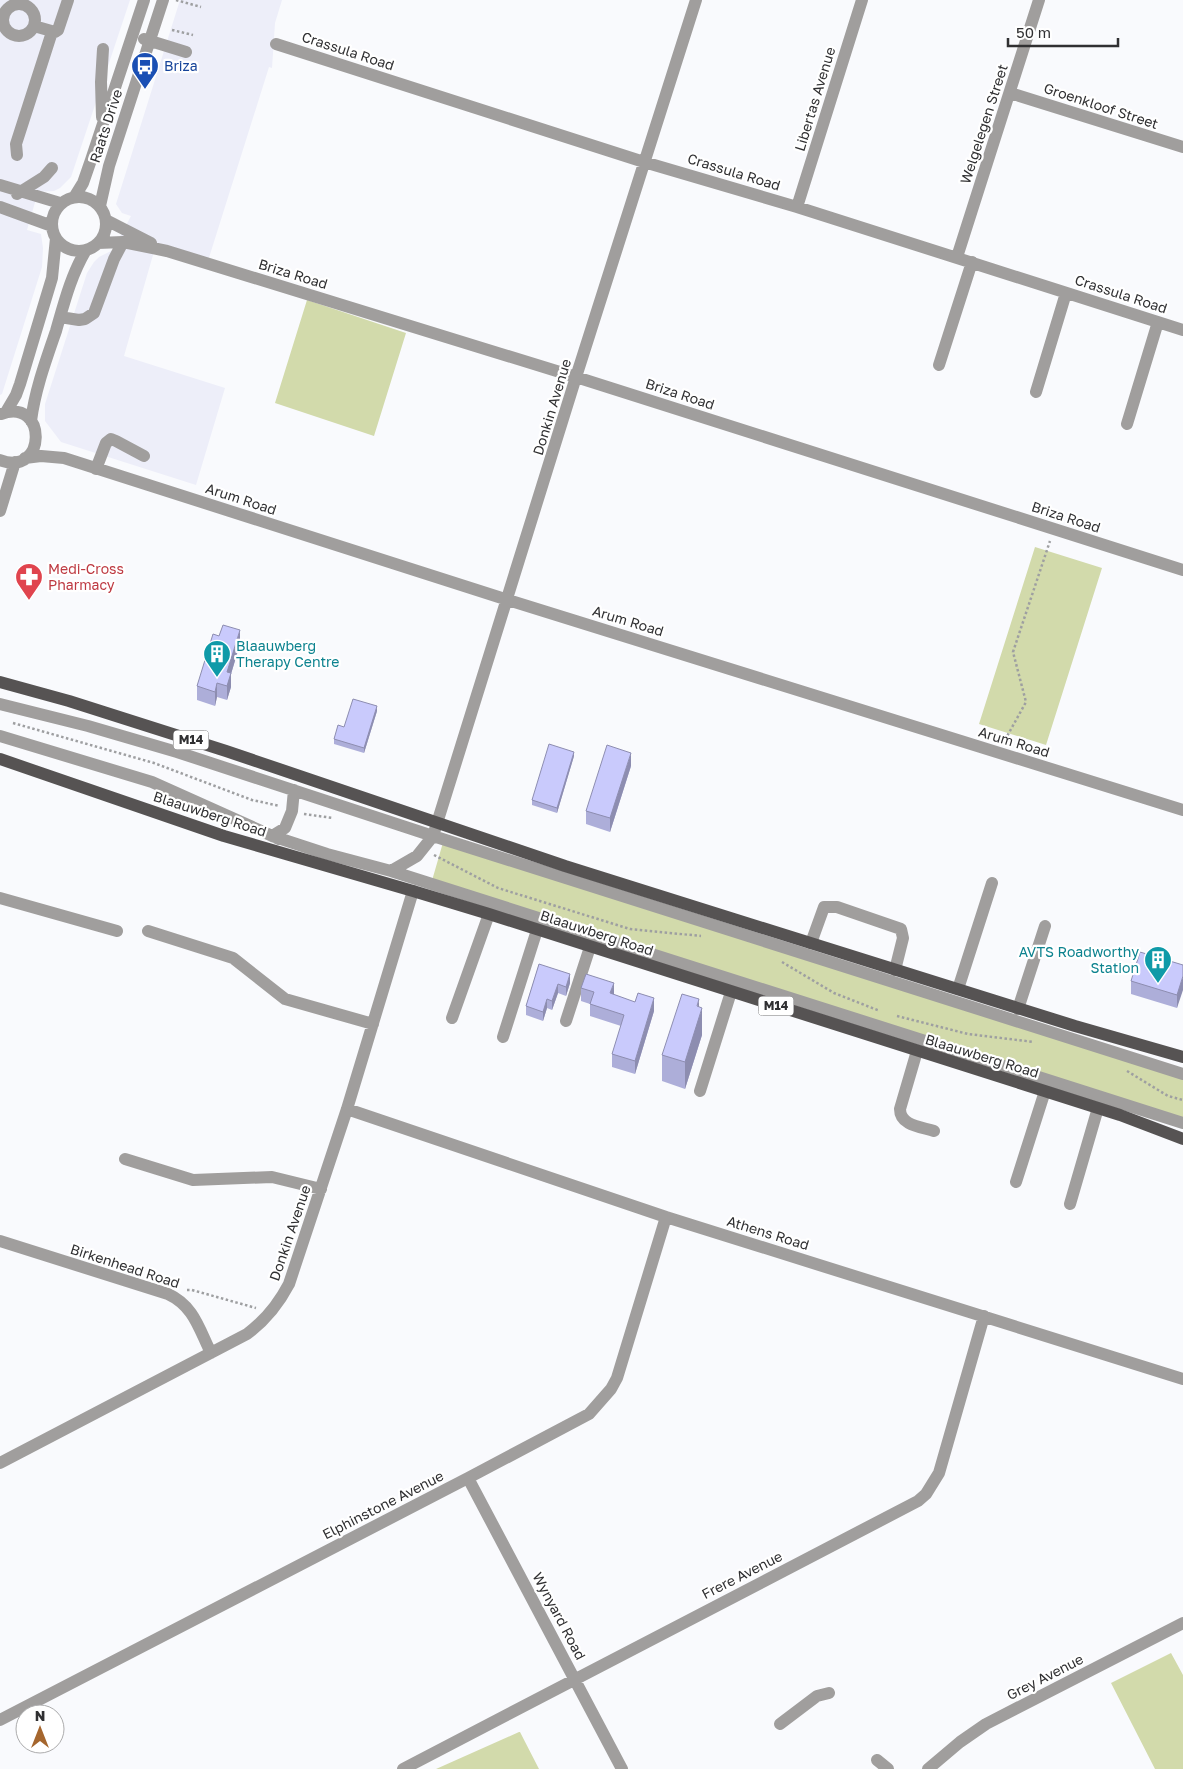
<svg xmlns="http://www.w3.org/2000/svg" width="1183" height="1769" viewBox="0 0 1183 1769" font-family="'Golos Text',sans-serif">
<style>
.built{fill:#edeef9}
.green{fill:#d2daab}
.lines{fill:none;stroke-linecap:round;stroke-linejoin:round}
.path{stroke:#9e9fa1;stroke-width:2.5;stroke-dasharray:2.5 2.5;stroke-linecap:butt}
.minor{stroke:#a09e9d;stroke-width:12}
.major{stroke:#565353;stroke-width:12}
.wall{fill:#adaed9}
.shaded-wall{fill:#8d8db0}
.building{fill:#c9cafc;stroke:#8d8db0}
.labels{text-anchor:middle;stroke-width:4.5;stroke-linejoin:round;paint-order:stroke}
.shield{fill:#fff;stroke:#6e6e70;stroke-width:1}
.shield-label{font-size:12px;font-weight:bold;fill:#303032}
.street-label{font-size:14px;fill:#303032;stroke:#fff}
.transit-label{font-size:14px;fill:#164399;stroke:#fff;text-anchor:start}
.health-label{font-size:14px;fill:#be3a42;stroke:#fff;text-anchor:start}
.culture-label{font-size:14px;fill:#0d838f;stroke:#fff;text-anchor:start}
</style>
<rect width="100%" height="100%" fill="#f9fafd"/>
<!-- built -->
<path class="built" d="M0,0H130L71,177L60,188L54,191L38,192L27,230L41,234L43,248L42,267L2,394L0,395Z
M180,0H282L275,23L272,68L269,67L207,264L155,248L124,356L225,388L196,485L61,442L45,421V404L87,273L94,262L99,257L113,250L131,216L122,213L116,204Z"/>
<!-- green -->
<path class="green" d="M307,300L406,333L374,436L275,403Z
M1035,547L1102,568L1046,745L979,724Z
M444,839L1183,1078V1119L431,884Z
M1171,1653L1183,1675V1769H1155L1111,1683Z
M520,1732L539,1769H436L519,1732Z"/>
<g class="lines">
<!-- path -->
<path class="path" d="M176,0L201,7
M172,30L193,35
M13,723L154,763L252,800L280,806
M1005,740L1026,702L1013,652L1050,541
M304,814L333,818
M434,855L498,888L630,929L701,936
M782,962L834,993L880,1011
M897,1016L968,1034L1034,1042
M1127,1071L1168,1096L1183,1100
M187,1290H192L256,1308"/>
<!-- minor -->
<path class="minor" d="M3 20a16 16 0 1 1 32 0a16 16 0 1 1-32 0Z
M34,26L55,32L58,30L68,0
M144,39L186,52
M276,44L644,162L797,207L1183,330
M1010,93L1183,147
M102,117L101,82L103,49
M17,155L16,144L52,32
M0,185L60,203
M17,194L44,177L52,168
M75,196L83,183L91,160L144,0
M52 224a27 27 0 1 1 54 0a27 27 0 1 1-54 0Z
M100,206L109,166L163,0
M0,207L52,226
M797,207L862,0
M106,220L151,243
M98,243L123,242L167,251L576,377L1183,570
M957,257L1039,0
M60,317L79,320L85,319L94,313L114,259L123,242
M939,365L972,262
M1036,392L1066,293
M6,412L16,395L20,384L52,278L56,238
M31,421C35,390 46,360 56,331C64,303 71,275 86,250
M1127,424L1158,322
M25,458L41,456L64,458L508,600L1183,810
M0,460C47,478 48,397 1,414
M96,469L106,443L111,439L116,441L144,456
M0,511L15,462
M0,704L88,726L177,752L433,836L1183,1074
M0,736L152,782L279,839
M272,836L327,854L391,871L1183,1123
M272,836L285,828L292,811L294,790
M391,871L417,856L433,836L576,377L696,0
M0,898L117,931
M148,931L233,958L285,999L373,1024
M811,943L824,907H837L901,929L903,938L895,970
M958,989L992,883
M1018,1009L1045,926
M452,1018L489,914
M566,1021L590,947
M503,1037L537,930
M917,1051L900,1109C900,1126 922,1127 934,1131
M700,1091L731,992
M347,1109L666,1217L1183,1379
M125,1159L193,1180L272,1177L321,1189
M1016,1182L1045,1091
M1070,1204L1098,1108
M0,1241L168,1294C194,1306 199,1329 211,1353
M0,1463L247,1334C266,1320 278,1305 289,1284L347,1109L413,891
M468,1478L622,1769
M0,1720L468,1478L589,1414L611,1389L617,1378L666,1217
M780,1724L817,1696L829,1693
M877,1760L888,1769
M403,1769L918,1501L926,1494L939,1473L984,1316
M928,1769L960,1742L986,1724L1183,1623"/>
<!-- major -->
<path class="major" d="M0,682L69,701L226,751L565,866L1075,1026L1183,1057
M0,759L224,836L413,891L489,914L1120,1115L1183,1139"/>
</g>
<!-- wall -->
<path class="wall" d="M240,644L231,674V687L227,700L217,697L215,706L197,700V686Z
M377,711L364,753L334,744V739L344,727Z
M574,756L557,813L532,805V800Z
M631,766L610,832L586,824V811Z
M539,964L570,983L566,996L558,993L552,1010L547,1008L543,1021L526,1015V1006Z
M1183,965L1177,1008L1131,994V981Z
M581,988L614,995L654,1011L635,1074L612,1067V1054L621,1026L590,1016V1004L581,1001Z
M699,1007L702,1035L685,1089L662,1081V1055Z"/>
<!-- shaded-wall -->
<path class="shaded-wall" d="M240,630V644L231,674V687L227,700V672Z
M217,683V697L215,706V692Z
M377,706V711L364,753V748Z
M574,752V756L557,813V808Z
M631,753V766L610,832V818Z
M570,974V983L566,996V987Z
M1183,976V990L1177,1008V995Z
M614,983V995L610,993Z
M558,984V993L552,1010V1001Z
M654,998V1011L635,1074V1061Z
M547,999V1008L543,1021V1012Z
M699,999V1018L702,1008V1035L685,1089V1062Z"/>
<!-- building -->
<path class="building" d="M223,625L240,630L227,672L231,673L227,686L217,683L215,692L197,686L213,634L219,636Z
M353,699L377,706L364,748L334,739L338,725L344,727Z
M549,744L574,752L557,808L532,800Z
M607,745L631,753L610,818L586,811Z
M1140,952L1183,965V976L1177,995L1131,981Z
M539,964L570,974L566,987L558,984L552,1001L547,999L543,1012L526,1006Z
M586,974L614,983L610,993L635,1002L638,993L654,998L635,1061L612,1054L624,1015L590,1004L594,992L581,988Z
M682,994L699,999L697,1006L702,1008L685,1062L662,1055Z"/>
<!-- icons -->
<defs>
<symbol id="bus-pin" viewBox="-11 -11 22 30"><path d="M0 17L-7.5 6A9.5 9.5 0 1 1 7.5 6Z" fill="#1a4fb4" stroke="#fff"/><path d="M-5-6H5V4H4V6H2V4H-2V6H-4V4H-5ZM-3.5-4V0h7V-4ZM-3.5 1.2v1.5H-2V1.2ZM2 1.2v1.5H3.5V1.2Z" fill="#fff"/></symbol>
<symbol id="pharmacy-pin" viewBox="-11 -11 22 30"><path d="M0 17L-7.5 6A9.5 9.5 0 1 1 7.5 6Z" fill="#e0444e" stroke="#fff"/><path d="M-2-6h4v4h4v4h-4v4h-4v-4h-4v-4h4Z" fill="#fff"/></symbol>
<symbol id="building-pin" viewBox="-11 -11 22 30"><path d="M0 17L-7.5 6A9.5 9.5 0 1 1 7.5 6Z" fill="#0f9aa8" stroke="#fff"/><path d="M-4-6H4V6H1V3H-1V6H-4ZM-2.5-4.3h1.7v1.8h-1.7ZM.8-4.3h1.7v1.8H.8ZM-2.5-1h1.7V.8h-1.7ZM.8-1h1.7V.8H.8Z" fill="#fff"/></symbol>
</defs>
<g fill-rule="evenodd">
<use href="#bus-pin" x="129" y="50" width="32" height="43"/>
<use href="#pharmacy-pin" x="13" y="561" width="32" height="43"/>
<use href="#building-pin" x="201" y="638" width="32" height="43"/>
<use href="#building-pin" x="1142" y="944" width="32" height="43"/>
</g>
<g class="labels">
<!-- shield labels -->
<g class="shield">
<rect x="173.5" y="730.5" width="35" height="19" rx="4"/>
<rect x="758.5" y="996.5" width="35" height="19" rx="4"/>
</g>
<g class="shield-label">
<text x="191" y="744">M14</text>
<text x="776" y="1010">M14</text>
</g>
<!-- street labels -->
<g class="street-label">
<text transform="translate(348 51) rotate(18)" y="5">Crassula Road</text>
<text transform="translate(815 99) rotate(-73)" y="5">Libertas Avenue</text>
<text transform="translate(1101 106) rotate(18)" y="5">Groenkloof Street</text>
<text transform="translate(984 124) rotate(-72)" y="5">Welgelegen Street</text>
<text transform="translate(106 126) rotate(-72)" y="5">Raats Drive</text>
<text transform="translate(734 172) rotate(17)" y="5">Crassula Road</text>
<text transform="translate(293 274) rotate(17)" y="5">Briza Road</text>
<text transform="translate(1121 294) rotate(18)" y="5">Crassula Road</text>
<text transform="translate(680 394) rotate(18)" y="5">Briza Road</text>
<text transform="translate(552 407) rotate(-73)" y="5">Donkin Avenue</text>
<text transform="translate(241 499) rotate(18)" y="5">Arum Road</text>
<text transform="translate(1066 517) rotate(18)" y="5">Briza Road</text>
<text transform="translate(628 621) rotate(17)" y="5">Arum Road</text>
<text transform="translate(1014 742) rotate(17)" y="5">Arum Road</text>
<text transform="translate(210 814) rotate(18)" y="5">Blaauwberg Road</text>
<text transform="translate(597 933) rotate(18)" y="5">Blaauwberg Road</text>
<text transform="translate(982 1056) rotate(17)" y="5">Blaauwberg Road</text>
<text transform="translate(290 1233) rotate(-71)" y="5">Donkin Avenue</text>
<text transform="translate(768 1233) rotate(17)" y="5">Athens Road</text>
<text transform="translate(125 1266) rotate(18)" y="5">Birkenhead Road</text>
<text transform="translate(383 1505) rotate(-27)" y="5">Elphinstone Avenue</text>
<text transform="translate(742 1575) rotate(-27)" y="5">Frere Avenue</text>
<text transform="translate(559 1616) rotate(62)" y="5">Wynyard Road</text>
<text transform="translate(1045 1677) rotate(-27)" y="5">Grey Avenue</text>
</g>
<!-- transit labels -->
<g class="transit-label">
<text x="164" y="71">Briza</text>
</g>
<!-- health labels -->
<g class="health-label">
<text x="48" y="574">Medi-Cross<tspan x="48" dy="16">Pharmacy</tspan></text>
</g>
<!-- culture labels -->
<g class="culture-label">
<text x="236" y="651">Blaauwberg<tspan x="236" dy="16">Therapy Centre</tspan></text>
<text x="1139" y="957" text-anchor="end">AVTS Roadworthy<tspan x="1139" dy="16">Station</tspan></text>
</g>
</g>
<!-- north arrow -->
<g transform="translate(40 1729)"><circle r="24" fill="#ffffff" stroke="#acacad"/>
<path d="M0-4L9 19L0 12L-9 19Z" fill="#a5662e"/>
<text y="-8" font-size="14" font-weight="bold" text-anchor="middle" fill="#303032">N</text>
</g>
<!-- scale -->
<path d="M1008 38v8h110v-8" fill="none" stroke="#303032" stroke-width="2.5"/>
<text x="1016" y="38" font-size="15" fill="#303032" stroke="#ffffff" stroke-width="4" paint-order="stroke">50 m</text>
</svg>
